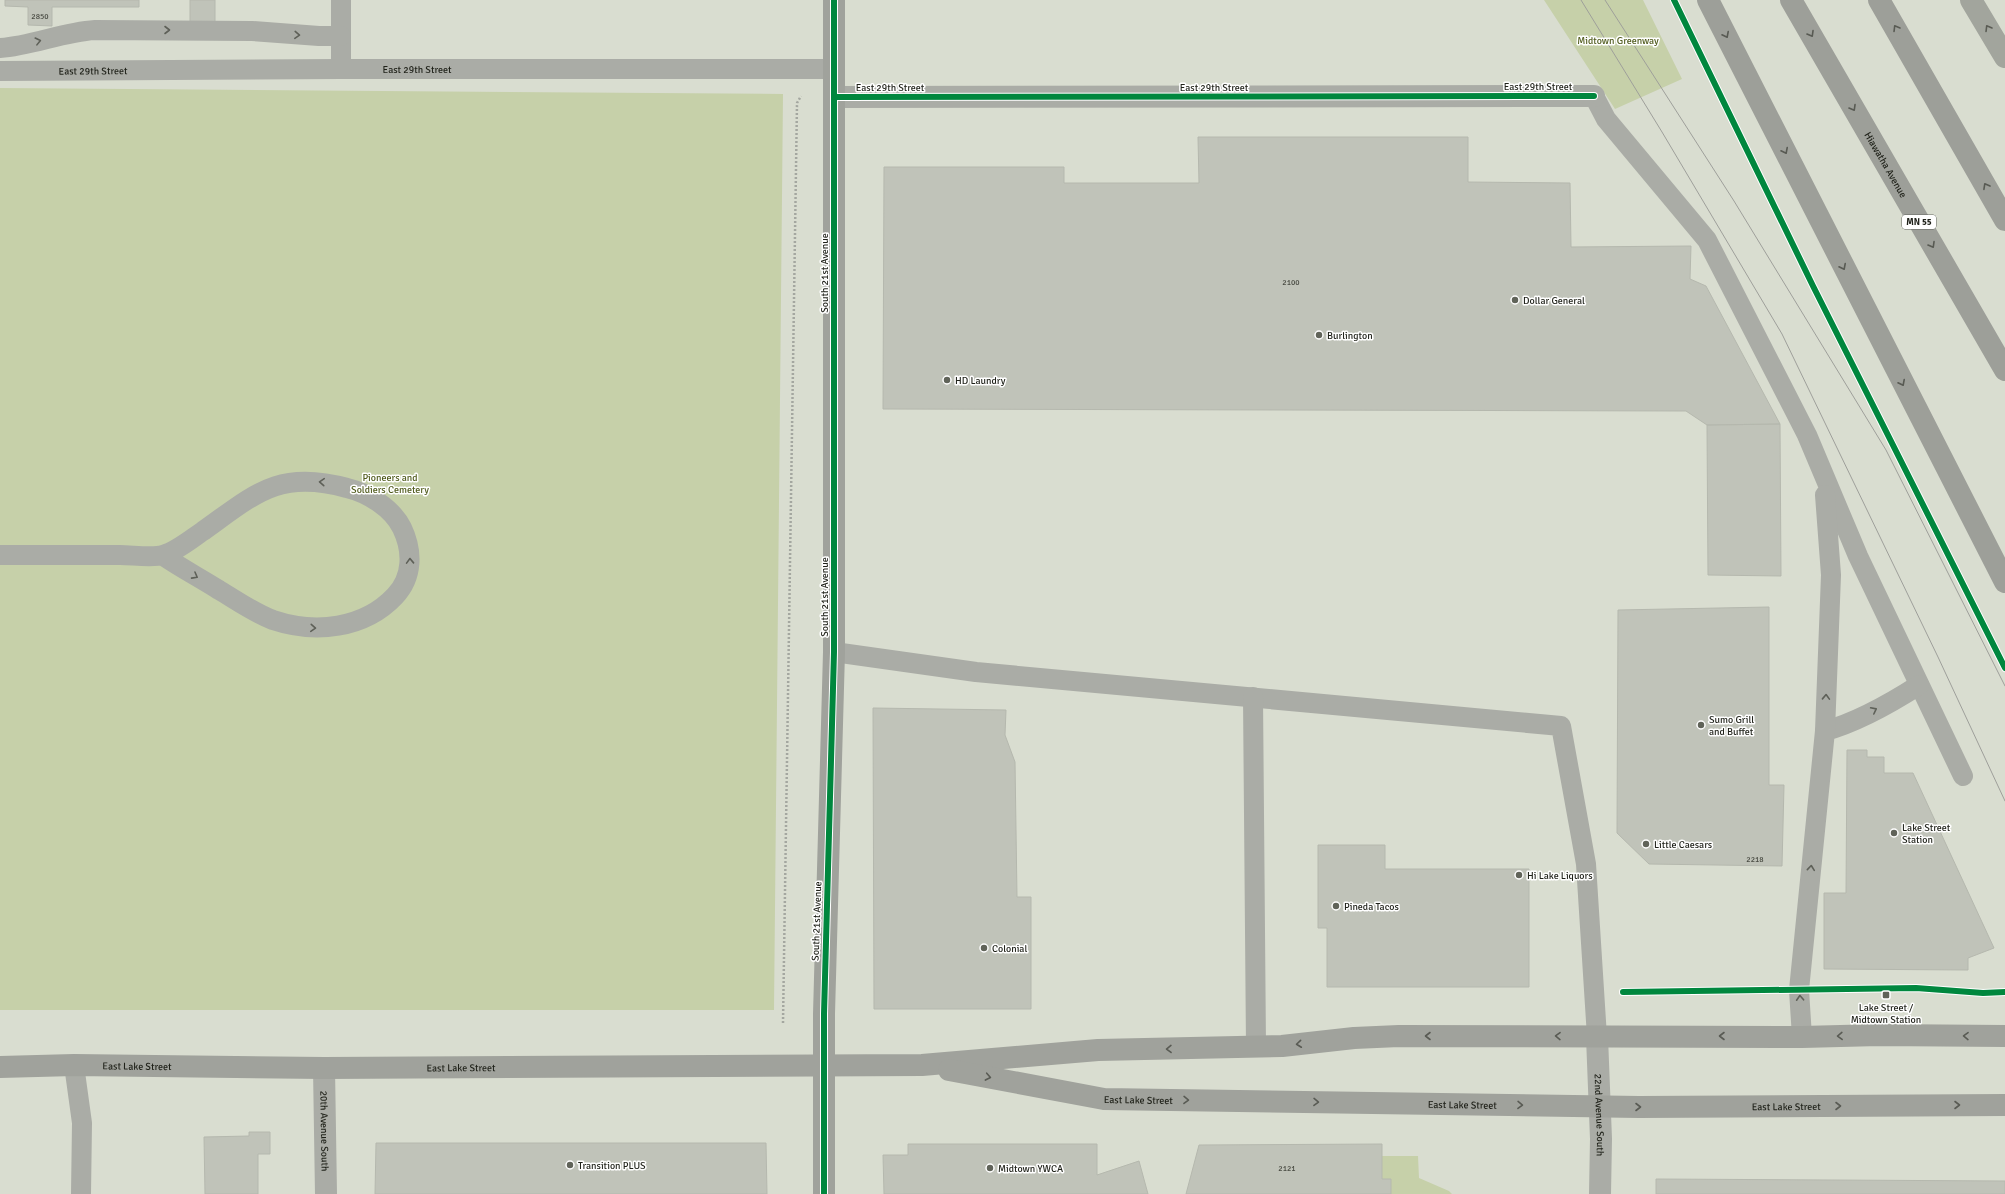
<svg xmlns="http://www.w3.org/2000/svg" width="2005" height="1194" viewBox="0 0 2005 1194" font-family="Signika,sans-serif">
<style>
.green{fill:#c6d0a9}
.building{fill:#c0c3b9;stroke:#b5b8ae}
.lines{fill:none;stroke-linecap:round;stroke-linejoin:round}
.path{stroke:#a4a7a0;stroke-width:2.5;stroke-dasharray:2 2;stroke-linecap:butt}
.lane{stroke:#aaaca6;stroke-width:20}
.street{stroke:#aaaca6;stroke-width:22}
.secondary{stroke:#a0a29c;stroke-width:22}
.primary{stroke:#a2a59d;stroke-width:22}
.highway{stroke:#9d9f99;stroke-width:22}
.tram{stroke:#9e9f9a;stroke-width:1}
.cycleway-casing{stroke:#fff;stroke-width:8}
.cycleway{stroke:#00873e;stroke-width:6}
.oneway{stroke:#585a53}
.oneway2{stroke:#5a5c54}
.oneway3{stroke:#5e6058}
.oneway4{stroke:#595b54}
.poi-dot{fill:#606359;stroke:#fff;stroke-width:1.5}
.labels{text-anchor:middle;stroke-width:3;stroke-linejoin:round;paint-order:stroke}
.number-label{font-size:8px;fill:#494b43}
.shield{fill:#fff;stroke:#62645e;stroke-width:1}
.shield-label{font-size:9px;font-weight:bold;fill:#1f2119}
.park-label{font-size:10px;fill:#515c1e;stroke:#fff}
.street-label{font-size:10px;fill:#1f2119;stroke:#fff}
.poi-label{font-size:10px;fill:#1f2119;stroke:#fff;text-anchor:start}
</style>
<rect width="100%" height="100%" fill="#d9ddd0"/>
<!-- green -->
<path class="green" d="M1544,0H1643L1682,79L1615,109Z
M0,88L783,94L774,1010H0Z
M1382,1156H1418L1419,1178L1449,1191L1452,1194H1391V1179H1382Z"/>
<!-- building -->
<path class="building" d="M5,0H139V7H52V26L28,25V7L5,6Z
M190,0H215V22H190Z
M1198,137H1468V182L1570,183L1571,247L1691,246L1690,279L1706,286L1780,424L1707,425L1686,411L883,409L884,167H1064V183H1199Z
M1780,424L1781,576L1708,575L1707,425Z
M1769,607V785H1784L1782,866L1649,864L1617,833L1618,610Z
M873,708L1006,710L1005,735L1015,762L1017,897H1031V1009H874Z
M1847,750H1867V757H1884V773H1913L1994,948L1968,958V970L1824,969V893H1846Z
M1318,845H1385V869H1529V987H1327V928H1318Z
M249,1132H270V1154H258V1194H205L204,1137L249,1136Z
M376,1143H766L767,1194H375Z
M908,1144H1097V1175L1139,1161L1148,1194H884L883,1155H908Z
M1382,1144V1179H1391V1194H1186L1199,1145Z
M1656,1179L2005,1181V1194H1656Z"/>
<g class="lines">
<!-- path -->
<path class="path" d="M783,1023L797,103L801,96"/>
<!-- lane -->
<g class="lane">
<path d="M341,0V69"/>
<path d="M0,48C32,46 62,32 95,30L252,31L319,36H341"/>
<path id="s1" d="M0,71L341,69H835"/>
<path d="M1594,96L1606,119L1707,240L1807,435L1858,556L1963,776"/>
<path d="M0,555C40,555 80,555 120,555C132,555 153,558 163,555C177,551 191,539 203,531C255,494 279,469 347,488C368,493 392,508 402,528C413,551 413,577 395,596C364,629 315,634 273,620C254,613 236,600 219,590C200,578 181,568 162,555"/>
<path d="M834,652L976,672L1561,726L1586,864L1597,1037"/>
<path d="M1253,697L1256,1047"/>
<path d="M1825,731C1858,722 1891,703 1919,685"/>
<path d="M1802,1037L1799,990L1825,731L1831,575L1825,495"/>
<path d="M74,1065L82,1123L81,1194"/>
</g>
<!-- street -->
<g class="street">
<path d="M835,97L1594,96"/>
<path id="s2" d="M1597,1037L1601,1139L1600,1194"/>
<path id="s3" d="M324,1068L326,1194"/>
</g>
<!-- secondary -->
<g class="secondary">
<path id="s4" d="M0,1067L74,1065L324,1068L922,1065L1098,1050L1282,1046L1354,1038L1399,1036L1802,1037L1879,1035L2005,1036"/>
<path id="s5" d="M949,1070L1104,1099L1639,1107L2005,1105"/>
<path d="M824,1194V1014L834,652V0"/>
</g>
<!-- primary -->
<path class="primary" d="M1971,0L2005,57"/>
<!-- highway -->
<g class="highway">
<path d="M1708,0L2005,582"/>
<path id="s6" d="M1791,0L2005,370"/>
<path d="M1879,0L2005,220"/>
</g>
<!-- tram -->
<path class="tram" d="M1581,0L1662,132L1782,334L1938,657L2005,801
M1605,0L1734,201L1886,450L2005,686"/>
<defs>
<path id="cycleway" d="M1674,0L1813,286L2005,668
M835,97L1594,96
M1623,992L1916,988L1983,993L2005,992
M824,1194V1014L834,652V0"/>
</defs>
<!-- cycleway casing -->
<use href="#cycleway" class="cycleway-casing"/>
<!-- cycleway -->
<use href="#cycleway" class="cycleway"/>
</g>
<!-- one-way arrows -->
<defs><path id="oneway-chevron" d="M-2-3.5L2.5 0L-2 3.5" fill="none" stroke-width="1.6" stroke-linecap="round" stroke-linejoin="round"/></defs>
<g class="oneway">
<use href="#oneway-chevron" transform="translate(1896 28) rotate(-121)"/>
<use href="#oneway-chevron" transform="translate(1811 34) rotate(60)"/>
<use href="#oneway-chevron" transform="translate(1726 35) rotate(63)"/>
<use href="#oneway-chevron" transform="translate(1853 108) rotate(60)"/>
<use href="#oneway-chevron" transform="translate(1785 151) rotate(63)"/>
<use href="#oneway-chevron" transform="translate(1986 186) rotate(-119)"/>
<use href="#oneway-chevron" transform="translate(1932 245) rotate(60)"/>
<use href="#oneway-chevron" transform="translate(1843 267) rotate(63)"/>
<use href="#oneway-chevron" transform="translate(1902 383) rotate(63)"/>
</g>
<use class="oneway2" href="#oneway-chevron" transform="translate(1988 28) rotate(-121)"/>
<g class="oneway3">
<use href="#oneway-chevron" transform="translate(167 30)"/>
<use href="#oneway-chevron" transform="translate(297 35) rotate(3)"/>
<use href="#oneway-chevron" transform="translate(38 41) rotate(-14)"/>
<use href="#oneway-chevron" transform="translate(322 482) rotate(-176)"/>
<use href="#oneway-chevron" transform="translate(410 561) rotate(-92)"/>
<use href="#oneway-chevron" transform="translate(195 576) rotate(29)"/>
<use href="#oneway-chevron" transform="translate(313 628) rotate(4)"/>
<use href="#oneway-chevron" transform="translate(1826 697) rotate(-88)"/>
<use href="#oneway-chevron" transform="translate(1874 710) rotate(-27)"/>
<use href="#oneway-chevron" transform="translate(1811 868) rotate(-84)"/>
<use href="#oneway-chevron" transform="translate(1800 998) rotate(-93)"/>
</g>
<g class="oneway4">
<use href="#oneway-chevron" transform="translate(1428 1036) rotate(-180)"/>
<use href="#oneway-chevron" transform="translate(1558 1036) rotate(-179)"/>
<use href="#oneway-chevron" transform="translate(1722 1036) rotate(180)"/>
<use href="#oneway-chevron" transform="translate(1840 1036) rotate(178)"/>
<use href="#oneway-chevron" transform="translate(1966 1036) rotate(-179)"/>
<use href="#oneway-chevron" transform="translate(1299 1044) rotate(174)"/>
<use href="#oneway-chevron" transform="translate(1169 1049) rotate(179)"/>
<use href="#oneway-chevron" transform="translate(988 1077) rotate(11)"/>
<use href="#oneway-chevron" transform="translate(1186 1100) rotate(1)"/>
<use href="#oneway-chevron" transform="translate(1316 1102) rotate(1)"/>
<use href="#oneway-chevron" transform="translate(1520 1105) rotate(1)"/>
<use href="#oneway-chevron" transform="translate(1957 1105)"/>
<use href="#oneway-chevron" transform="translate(1838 1106)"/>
<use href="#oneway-chevron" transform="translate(1638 1107)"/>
</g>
<!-- markers -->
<g class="poi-dot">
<circle cx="1515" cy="300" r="4"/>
<circle cx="1319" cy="335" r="4"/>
<circle cx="947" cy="380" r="4"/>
<circle cx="1701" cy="725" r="4"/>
<circle cx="1894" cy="833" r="4"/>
<circle cx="1646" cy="844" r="4"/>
<circle cx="1519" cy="875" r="4"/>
<circle cx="1336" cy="906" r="4"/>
<circle cx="984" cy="948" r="4"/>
<rect x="1882" y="991" width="8" height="8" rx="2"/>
<circle cx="570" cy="1165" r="4"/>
<circle cx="990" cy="1168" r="4"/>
</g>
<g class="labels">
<!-- number labels -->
<g class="number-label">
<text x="40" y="19">2850</text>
<text x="1291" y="285">2100</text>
<text x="1755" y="862">2218</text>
<text x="1287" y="1171">2121</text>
</g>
<!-- shield labels -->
<rect class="shield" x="1902" y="215" width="34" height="14" rx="3"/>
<g class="shield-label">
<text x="1919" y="225">MN 55</text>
</g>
<!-- park labels -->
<g class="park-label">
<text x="1618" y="44">Midtown Greenway</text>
<text x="390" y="481">Pioneers and<tspan x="390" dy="12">Soldiers Cemetery</tspan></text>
</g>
<!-- street labels -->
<g class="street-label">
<text dy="4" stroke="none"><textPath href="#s1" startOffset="417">East 29th Street</textPath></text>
<text dy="4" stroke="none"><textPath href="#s1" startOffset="93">East 29th Street</textPath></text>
<text x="1538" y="90">East 29th Street</text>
<text x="890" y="91">East 29th Street</text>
<text x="1214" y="91">East 29th Street</text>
<text dy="4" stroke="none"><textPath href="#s6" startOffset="190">Hiawatha Avenue</textPath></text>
<text transform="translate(824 273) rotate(-90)" y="4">South 21st Avenue</text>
<text transform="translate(824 597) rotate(-90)" y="4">South 21st Avenue</text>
<text transform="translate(816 921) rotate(-88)" y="4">South 21st Avenue</text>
<text dy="4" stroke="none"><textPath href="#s4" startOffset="137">East Lake Street</textPath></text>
<text dy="4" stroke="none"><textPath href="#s4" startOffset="461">East Lake Street</textPath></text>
<text dy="4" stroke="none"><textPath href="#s5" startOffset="192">East Lake Street</textPath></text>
<text dy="4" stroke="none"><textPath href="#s5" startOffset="516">East Lake Street</textPath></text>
<text dy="4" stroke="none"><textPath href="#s5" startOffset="840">East Lake Street</textPath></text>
<text dy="4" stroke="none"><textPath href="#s2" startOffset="78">22nd Avenue South</textPath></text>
<text dy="4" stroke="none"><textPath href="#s3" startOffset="63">20th Avenue South</textPath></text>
</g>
<!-- poi labels -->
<g class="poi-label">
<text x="1523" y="304">Dollar General</text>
<text x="1327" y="339">Burlington</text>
<text x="955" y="384">HD Laundry</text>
<text x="1709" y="723">Sumo Grill<tspan x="1709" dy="12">and Buffet</tspan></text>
<text x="1902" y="831">Lake Street<tspan x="1902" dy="12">Station</tspan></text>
<text x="1654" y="848">Little Caesars</text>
<text x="1527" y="879">Hi Lake Liquors</text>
<text x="1344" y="910">Pineda Tacos</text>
<text x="992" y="952">Colonial</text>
<text x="1886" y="1011" text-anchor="middle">Lake Street /<tspan x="1886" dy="12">Midtown Station</tspan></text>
<text x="578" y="1169">Transition PLUS</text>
<text x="998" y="1172">Midtown YWCA</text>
</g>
</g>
</svg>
